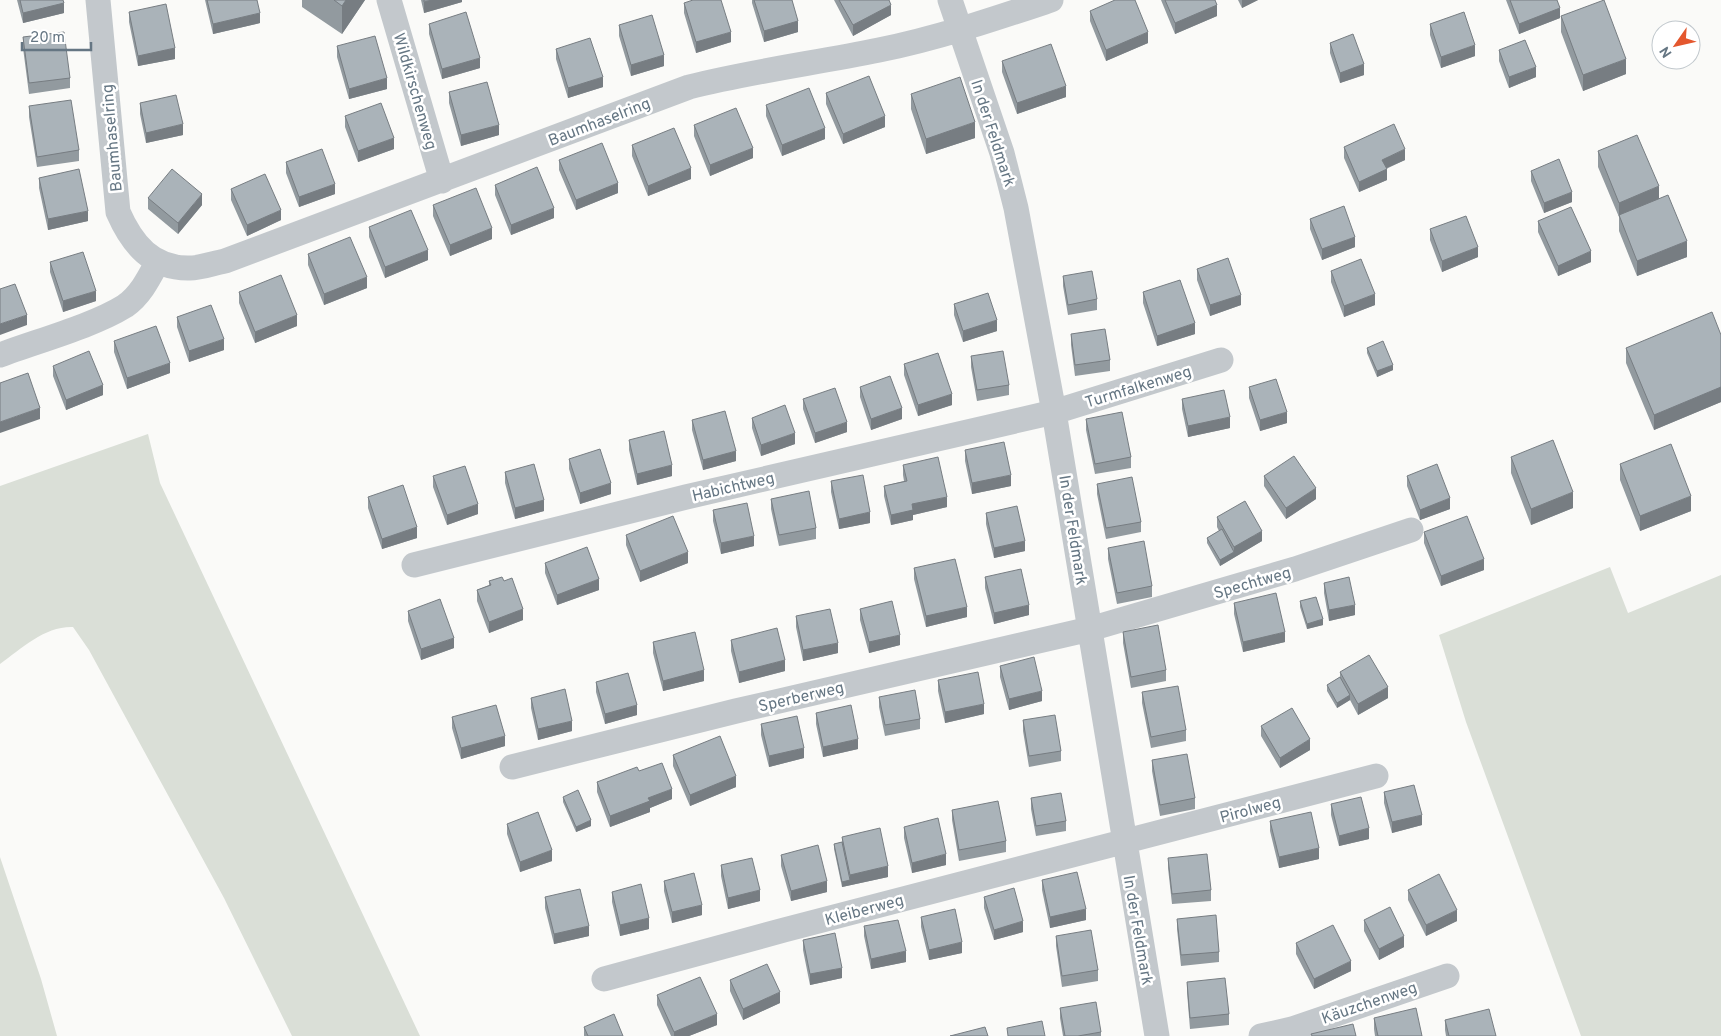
<svg xmlns="http://www.w3.org/2000/svg" width="1721" height="1036" viewBox="0 0 1721 1036" font-family="Overpass,sans-serif">
<style>
.green{fill:#dadfd7}
.lines{fill:none;stroke-linecap:round;stroke-linejoin:round}
.minor{stroke:#c3c8cc;stroke-width:25}
.wall{fill:#929a9f}
.shaded-wall{fill:#777d82}
.building{fill:#aab3b9;stroke:#777d82}
.labels{text-anchor:middle;stroke-width:5;stroke-linejoin:round;paint-order:stroke}
.street-label{font-size:16px;fill:#657683;stroke:#fff}
</style>
<rect width="100%" height="100%" fill="#fafaf8"/>
<!-- green -->
<path class="green" d="M148,434L160,483L420,1036H292L224,898L89,650L73,627C45,626 22,648 0,664V486Z
M1610,567L1628,613L1721,575V1036H1581L1466,722L1439,635Z
M0,857L41,979L57,1036H0Z"/>
<g class="lines">
<!-- minor -->
<path class="minor" d="M98,0L118,212C132,244 152,269 190,268C201,268 214,263 225,261L689,87C752,71 816,63 879,50C938,38 994,19 1051,0
M389,0L442,181
M950,0L1002,153L1016,208L1054,412L1157,1036
M0,355C37,341 93,326 125,306C140,296 149,278 157,263
M414,565L686,497L1054,412L1221,360
M512,767L736,711L1090,629L1295,569L1411,530
M604,979L784,930L1376,776
M1261,1036L1292,1029L1447,976"/>
</g>
<!-- wall -->
<path class="wall" d="M17,0H63L64,13L23,23Z
M205,0H257L260,23L213,34Z
M302,0H365L342,34L302,7Z
M421,0H462V2L424,13Z
M752,0H792L798,32L764,42L752,3Z
M834,0H889L891,15L853,36Z
M1161,0H1215L1217,16L1175,34Z
M1238,0H1258L1242,8Z
M1506,0H1557L1560,18L1519,34Z
M684,3L731,42L696,53L684,13Z
M1090,11L1148,43L1106,61L1090,21Z
M129,12L175,59L138,66L129,22Z
M1561,16L1626,74L1583,91L1561,32Z
M429,24L480,68L442,79L429,34Z
M1430,24L1475,56L1441,68L1430,35Z
M619,25L664,66L631,76L619,36Z
M23,37L70,78V88L29,94L23,48Z
M1330,43L1364,75L1340,83L1330,53Z
M337,46L387,89L349,99L337,57Z
M556,49L603,87L568,98L556,59Z
M1499,50L1536,77L1509,88L1499,61Z
M1002,61L1066,97L1017,114L1002,72Z
M449,92L499,135L461,146L449,103Z
M826,93L885,127L843,144L826,104Z
M911,94L975,138L926,154L911,109Z
M140,103L183,135L146,143L140,114Z
M766,105L825,139L782,156L766,116Z
M29,106L79,150V161L37,167L29,117Z
M345,116L394,149L358,162L345,127Z
M694,125L753,158L710,176L694,136Z
M632,145L691,179L648,196L632,156Z
M1344,147L1405,160L1386,169L1387,180L1359,192L1344,158Z
M1598,151L1659,199L1687,257L1637,276L1619,231V217L1598,167Z
M559,160L618,193L576,210L559,170Z
M286,162L335,194L299,207L286,173Z
M1531,171L1572,202L1544,213L1531,181Z
M39,178L88,221L48,230L39,188Z
M495,185L554,218L511,235L495,195Z
M231,189L281,220L247,236L231,200Z
M148,198L202,205L178,234L148,209Z
M433,205L492,239L450,256L433,216Z
M1310,219L1355,247L1322,260L1310,229Z
M1538,221L1591,262L1558,276L1538,232Z
M369,227L428,260L385,278L369,237Z
M1430,229L1478,257L1442,272L1430,240Z
M308,254L367,288L324,305L308,265Z
M50,262L96,301L63,312L50,272Z
M1197,269L1241,305L1210,316L1197,280Z
M1331,271L1375,305L1344,317L1331,282Z
M1063,276L1097,299V310L1068,315L1063,286Z
M239,292L297,326L255,343L239,303Z
M1143,292L1195,334L1157,346L1143,303Z
M954,304L997,331L963,342L954,315Z
M177,317L224,350L189,362L177,327Z
M1071,334L1110,360V371L1075,376L1071,345Z
M1721,335V402L1654,430L1626,363V348Z
M114,341L170,373L127,389L114,352Z
M1367,348L1393,370L1377,377L1367,353Z
M971,356L1009,385V395L977,401L971,367Z
M904,364L952,405L918,416L904,375Z
M53,366L103,395L66,410L53,376Z
M860,387L902,419L871,430L860,397Z
M1249,387L1287,423L1260,431L1249,398Z
M803,399L847,432L815,443L803,409Z
M1182,399L1230,428L1188,437L1182,409Z
M752,418L795,444L761,456L752,428Z
M1086,419L1131,457V468L1095,474L1086,430Z
M692,420L736,461L703,470L692,430Z
M629,440L672,476L637,485L629,450Z
M965,450L1011,486L972,494L965,461Z
M1511,457L1573,508L1531,525L1511,473Z
M569,459L611,494L580,504L569,469Z
M1620,464L1691,511L1640,531L1620,480Z
M903,465L947,507L913,515V520L891,525L884,496V486L904,481L903,475Z
M505,472L544,511L515,519L505,483Z
M433,476L478,514L447,525L433,487Z
M1264,476L1316,499L1286,519L1264,486Z
M1407,476L1450,509L1420,520L1407,486Z
M831,481L870,523L839,529L831,492Z
M1097,484L1141,522V532L1106,539L1097,494Z
M368,497L417,538L382,549L368,508Z
M771,499L816,528V539L779,546L771,509Z
M713,510L754,546L721,554L713,521Z
M986,513L1025,551L994,558L986,524Z
M1217,517L1262,541L1220,566L1207,543V538L1219,531L1217,527Z
M1424,532L1484,570L1441,586L1424,543Z
M626,535L688,563L640,582L626,545Z
M1108,548L1152,586V597L1117,604L1108,559Z
M545,563L599,590L557,605L545,573Z
M914,568L967,617L926,627L914,579Z
M985,577L1029,615L994,624L985,588Z
M489,581H504L523,620L489,633L477,601V590L489,585Z
M1324,583L1355,615L1329,621L1324,593Z
M1300,601L1323,625L1307,629L1300,607Z
M1234,603L1285,642L1243,652L1234,614Z
M860,609L900,645L869,653L860,620Z
M408,611L454,648L421,660L408,621Z
M796,616L838,653L803,661L796,627Z
M1123,632L1166,670V681L1131,688L1123,643Z
M731,640L785,671L739,683L731,651Z
M653,642L704,681L663,691L653,653Z
M1000,666L1042,701L1009,710L1000,677Z
M1340,672L1388,698L1358,715L1350,700L1337,708L1327,691V685L1340,677Z
M938,680L984,714L945,723L938,691Z
M596,682L637,715L605,724L596,692Z
M1142,692L1186,730V741L1151,748L1142,703Z
M879,697L920,719V729L885,736L879,707Z
M531,698L572,731L538,740L531,708Z
M816,713L858,749L823,757L816,724Z
M452,717L505,746L461,759L452,728Z
M1023,720L1061,751V761L1029,767L1023,731Z
M761,724L804,758L769,767L761,735Z
M1261,726L1310,750L1280,768L1261,736Z
M673,755L736,787L690,806L673,766Z
M1152,760L1195,798V809L1160,816L1152,771Z
M639,771L672,799L650,808V812L610,827L597,792V782Z
M1384,792L1422,825L1392,833L1384,803Z
M563,797L591,826L576,832L563,802Z
M1031,798L1066,821V831L1036,836L1031,809Z
M1331,804L1369,839L1339,846L1331,815Z
M952,810L1006,841V852L959,861L952,820Z
M1270,821L1319,859L1279,868L1270,831Z
M507,824L552,861L520,872L507,834Z
M904,827L946,865L912,873L904,838Z
M842,837L888,877L842,887L834,849V844L842,842Z
M781,855L827,892L791,901L781,866Z
M1168,858L1211,890V901L1172,904L1168,868Z
M721,865L760,901L728,909L721,876Z
M1042,880L1086,920L1050,928L1042,890Z
M664,881L702,915L672,923L664,891Z
M1408,890L1457,921L1426,936L1408,900Z
M612,892L649,929L620,936L612,902Z
M545,897L589,936L554,944L545,908Z
M984,897L1023,932L994,940L984,908Z
M921,917L962,953L929,960L921,927Z
M1177,919L1219,952V962L1181,966L1177,929Z
M1364,920L1404,947L1379,960L1364,931Z
M864,926L906,962L871,969L864,936Z
M1056,936L1098,970V981L1062,987L1056,946Z
M803,940L842,978L810,985L803,950Z
M1296,943L1351,971L1314,989L1296,954Z
M730,980L780,1003L743,1020L730,991Z
M1187,982L1229,1014V1025L1190,1029L1187,992Z
M657,995L717,1025L689,1036H671L657,1005Z
M1060,1008L1101,1032V1036H1063L1060,1018Z
M1374,1018L1422,1036H1375L1374,1029Z
M1445,1020L1496,1036H1446L1445,1030Z
M584,1027L623,1036H584Z"/>
<!-- shaded-wall -->
<path class="shaded-wall" d="M346,0H365L342,34V6Z
M432,0H462V2L424,13V2Z
M1242,0H1258L1242,8Z
M64,3V13L23,23V13Z
M891,5V15L853,36V25Z
M1217,5V16L1175,34V23Z
M1560,8V18L1519,34V24Z
M260,13V23L213,34V24Z
M798,21V32L764,42V31Z
M731,32V42L696,53V42Z
M1148,32V43L1106,61V50Z
M1475,45V56L1441,68V57Z
M175,48V59L138,66V56Z
M664,55V66L631,76V65Z
M480,58V68L442,79V69Z
M1626,59V74L1583,91V75Z
M1364,64V75L1340,83V73Z
M1536,67V77L1509,88V77Z
M603,77V87L568,98V88Z
M387,78V89L349,99V89Z
M1066,86V97L1017,114V103Z
M885,116V127L843,144V134Z
M975,122V138L926,154V139Z
M183,124V135L146,143V133Z
M499,125V135L461,146V135Z
M825,128V139L782,156V145Z
M394,138V149L358,162V151Z
M753,148V158L710,176V165Z
M1405,149V160L1382,170V160Z
M691,168V179L648,196V186Z
M1387,169V180L1359,192V182Z
M618,183V193L576,210V200Z
M335,184V194L299,207V197Z
M1659,186V201L1619,216V203Z
M1572,192V202L1544,213V203Z
M202,194V205L178,234V223Z
M554,208V218L511,235V225Z
M281,210V220L247,236V225Z
M88,211V221L48,230V219Z
M492,228V239L450,256V245Z
M1355,237V247L1322,260V249Z
M1687,241V257L1637,276V261Z
M1478,247V257L1442,272V261Z
M428,250V260L385,278V267Z
M1591,251V262L1558,276V266Z
M367,277V288L324,305V294Z
M96,291V301L63,312V301Z
M1375,294V305L1344,317V306Z
M1241,295V305L1210,316V305Z
M27,315V325L0,335V324Z
M297,315V326L255,343V332Z
M997,320V331L963,342V331Z
M1195,323V334L1157,346V336Z
M224,339V350L189,362V351Z
M170,363V373L127,389V378Z
M1393,365V370L1377,377V371Z
M103,385V395L66,410V400Z
M1721,387V402L1654,430V415Z
M952,394V405L918,416V405Z
M40,408V419L0,433V422Z
M902,408V419L871,430V419Z
M1287,412V423L1260,431V420Z
M1230,417V428L1188,437V426Z
M847,422V432L815,443V433Z
M795,433V444L761,456V445Z
M736,451V461L703,470V460Z
M672,465V476L637,485V474Z
M1011,475V486L972,494V483Z
M611,483V494L580,504V493Z
M1316,488V499L1286,519V508Z
M1573,492V508L1531,525V509Z
M1691,496V511L1640,531V516Z
M947,497V507L913,515V520L891,525V515L912,504Z
M1450,498V509L1420,520V510Z
M544,500V511L515,519V508Z
M478,504V514L447,525V515Z
M870,512V523L839,529V519Z
M417,527V538L382,549V539Z
M1262,531V541L1220,566V560L1234,552V547Z
M754,536V546L721,554V543Z
M1025,541V551L994,558V548Z
M688,552V563L640,582V571Z
M1484,559V570L1441,586V576Z
M599,579V590L557,605V595Z
M1029,605V615L994,624V613Z
M1355,605V615L1329,621V610Z
M967,607V617L926,627V616Z
M523,609V620L489,633V622Z
M1323,619V625L1307,629V624Z
M1285,632V642L1243,652V642Z
M900,635V645L869,653V642Z
M454,638V648L421,660V649Z
M838,643V653L803,661V650Z
M785,660V671L739,683V672Z
M704,670V681L663,691V681Z
M1388,687V698L1358,715V704Z
M1042,691V701L1009,710V699Z
M1350,695V700L1337,708V703Z
M984,704V714L945,723V712Z
M637,705V715L605,724V714Z
M572,721V731L538,740V729Z
M505,736V746L461,759V748Z
M858,739V749L823,757V747Z
M1310,739V750L1280,768V758Z
M804,748V758L769,767V756Z
M736,776V787L690,806V795Z
M672,789V799L650,808V812L610,827V816L648,798Z
M1422,815V825L1392,833V822Z
M591,820V826L576,832V827Z
M1369,828V839L1339,846V836Z
M1319,848V859L1279,868V857Z
M552,850V861L520,872V862Z
M946,854V865L912,873V863Z
M888,866V877L842,887V882L850,880V875Z
M827,881V892L791,901V891Z
M760,890V901L728,909V898Z
M702,905V915L672,923V912Z
M1086,909V920L1050,928V917Z
M1457,910V921L1426,936V925Z
M649,918V929L620,936V925Z
M1023,921V932L994,940V930Z
M589,926V936L554,944V934Z
M1404,936V947L1379,960V949Z
M962,942V953L929,960V950Z
M906,951V962L871,969V959Z
M1351,961V971L1314,989V979Z
M842,968V978L810,985V974Z
M780,992V1003L743,1020V1009Z
M717,1014V1025L689,1036H674V1032Z"/>
<!-- building -->
<path class="building" d="M20,0H63L64,3L23,13Z
M207,0H257L260,13L213,24Z
M334,0H346L342,6Z
M424,0H432L424,2Z
M693,0H721L731,32L696,42L684,3Z
M754,0H792L798,21L764,31Z
M839,0H889L891,5L853,25Z
M1115,0H1135L1148,32L1106,50L1090,11Z
M1165,0H1215L1217,5L1175,23Z
M1510,0H1557L1560,8L1519,24Z
M1604,0L1626,59L1583,75L1561,16Z
M166,4L175,48L138,56L129,12Z
M466,12L480,58L442,69L429,24Z
M1464,12L1475,45L1441,57L1430,24Z
M652,15L664,55L631,65L619,25Z
M64,32L70,78L29,83L23,37Z
M1353,34L1364,64L1340,73L1330,43Z
M375,36L387,78L349,89L337,46Z
M590,38L603,77L568,88L556,49Z
M1525,40L1536,67L1509,77L1499,50Z
M1051,44L1066,86L1017,103L1002,61Z
M869,76L885,116L843,134L826,93Z
M960,77L975,122L926,139L911,94Z
M487,82L499,125L461,135L449,92Z
M809,88L825,128L782,145L766,105Z
M176,95L183,124L146,133L140,103Z
M71,100L79,150L37,157L29,106Z
M381,103L394,138L358,151L345,116Z
M736,108L753,148L710,165L694,125Z
M1394,124L1405,149L1382,160L1387,169L1359,182L1344,147Z
M674,128L691,168L648,186L632,145Z
M1637,135L1659,186L1619,203L1598,151Z
M602,143L618,183L576,200L559,160Z
M322,149L335,184L299,197L286,162Z
M1559,159L1572,192L1544,203L1531,171Z
M537,167L554,208L511,225L495,185Z
M79,169L88,211L48,219L39,178Z
M172,169L202,194L178,223L148,198Z
M265,174L281,210L247,225L231,189Z
M476,188L492,228L450,245L433,205Z
M1668,195L1687,241L1637,261L1619,215Z
M1344,206L1355,237L1322,249L1310,219Z
M1571,207L1591,251L1558,266L1538,221Z
M411,210L428,250L385,267L369,227Z
M1466,216L1478,247L1442,261L1430,229Z
M350,237L367,277L324,294L308,254Z
M83,252L96,291L63,301L50,262Z
M1228,258L1241,295L1210,305L1197,269Z
M1361,259L1375,294L1344,306L1331,271Z
M1092,271L1097,299L1068,305L1063,276Z
M281,275L297,315L255,332L239,292Z
M1180,280L1195,323L1157,336L1143,292Z
M15,284L27,315L0,324V289Z
M988,293L997,320L963,331L954,304Z
M211,305L224,339L189,351L177,317Z
M1712,312L1721,335V387L1654,415L1626,348Z
M156,326L170,363L127,378L114,341Z
M1105,329L1110,360L1075,365L1071,334Z
M1383,341L1393,365L1377,371L1367,348Z
M89,351L103,385L66,400L53,366Z
M1003,351L1009,385L977,390L971,356Z
M938,353L952,394L918,405L904,364Z
M28,373L40,408L0,422V383Z
M890,376L902,408L871,419L860,387Z
M1276,379L1287,412L1260,420L1249,387Z
M835,388L847,422L815,433L803,399Z
M1224,390L1230,417L1188,426L1182,399Z
M785,405L795,433L761,445L752,418Z
M725,411L736,451L703,460L692,420Z
M1122,412L1131,457L1095,464L1086,419Z
M664,431L672,465L637,474L629,440Z
M1553,440L1573,492L1531,509L1511,457Z
M1004,442L1011,475L972,483L965,450Z
M1671,444L1691,496L1640,516L1620,464Z
M600,449L611,483L580,493L569,459Z
M1294,456L1316,488L1286,508L1264,476Z
M938,457L947,497L912,504L913,510L891,515L884,486L907,481L903,465Z
M534,464L544,500L515,508L505,472Z
M1437,464L1450,498L1420,510L1407,476Z
M465,466L478,504L447,515L433,476Z
M863,475L870,512L839,519L831,481Z
M1132,477L1141,522L1106,528L1097,484Z
M403,485L417,527L382,539L368,497Z
M809,491L816,528L779,535L771,499Z
M1245,501L1262,531L1234,547L1217,517Z
M747,503L754,536L721,543L713,510Z
M1017,506L1025,541L994,548L986,513Z
M673,516L688,552L640,571L626,535Z
M1467,516L1484,559L1441,576L1424,532Z
M1222,529L1234,552L1220,560L1207,538Z
M1144,541L1152,586L1117,593L1108,548Z
M587,547L599,579L557,595L545,563Z
M955,559L967,607L926,616L914,568Z
M1021,569L1029,605L994,613L985,577Z
M502,577L504,581L512,578L523,609L489,622L477,590L491,585L489,581Z
M1349,577L1355,605L1329,610L1324,583Z
M1276,593L1285,632L1243,642L1234,603Z
M1316,597L1323,619L1307,624L1300,601Z
M440,599L454,638L421,649L408,611Z
M892,601L900,635L869,642L860,609Z
M830,609L838,643L803,650L796,616Z
M1158,625L1166,670L1131,677L1123,632Z
M777,628L785,660L739,672L731,640Z
M695,632L704,670L663,681L653,642Z
M1369,655L1388,687L1358,704L1340,672Z
M1034,657L1042,691L1009,699L1000,666Z
M978,672L984,704L945,712L938,680Z
M628,673L637,705L605,714L596,682Z
M1340,677L1350,695L1337,703L1327,685Z
M1178,686L1186,730L1151,737L1142,692Z
M565,689L572,721L538,729L531,698Z
M915,690L920,719L885,725L879,697Z
M496,705L505,736L461,748L452,717Z
M851,705L858,739L823,747L816,713Z
M1292,708L1310,739L1280,758L1261,726Z
M1055,715L1061,751L1029,756L1023,720Z
M797,716L804,748L769,756L761,724Z
M720,736L736,776L690,795L673,755Z
M1187,754L1195,798L1160,805L1152,760Z
M662,763L672,789L648,798L650,801L610,816L597,782L637,767L639,771Z
M1414,785L1422,815L1392,822L1384,792Z
M578,790L591,820L576,827L563,797Z
M1061,793L1066,821L1036,826L1031,798Z
M1361,797L1369,828L1339,836L1331,804Z
M998,801L1006,841L959,850L952,810Z
M538,812L552,850L520,862L507,824Z
M1311,812L1319,848L1279,857L1270,821Z
M938,818L946,854L912,863L904,827Z
M880,828L888,866L850,875L842,837Z
M842,842L850,880L842,882L834,844Z
M818,845L827,881L791,891L781,855Z
M1207,854L1211,890L1172,894L1168,858Z
M752,858L760,890L728,898L721,865Z
M1077,872L1086,909L1050,917L1042,880Z
M694,873L702,905L672,912L664,881Z
M1439,874L1457,910L1426,925L1408,890Z
M641,884L649,918L620,925L612,892Z
M1014,888L1023,921L994,930L984,897Z
M580,889L589,926L554,934L545,897Z
M1390,907L1404,936L1379,949L1364,920Z
M955,909L962,942L929,950L921,917Z
M1216,915L1219,952L1181,955L1177,919Z
M898,920L906,951L871,959L864,926Z
M1333,925L1351,961L1314,979L1296,943Z
M1091,930L1098,970L1062,976L1056,936Z
M835,933L842,968L810,974L803,940Z
M767,964L780,992L743,1009L730,980Z
M700,977L717,1014L674,1032L657,995Z
M1225,978L1229,1014L1190,1018L1187,982Z
M1096,1002L1101,1032L1078,1036H1065L1060,1008Z
M1416,1008L1422,1036H1378L1374,1018Z
M1489,1009L1496,1036H1449L1445,1020Z
M614,1014L623,1036H588L584,1027Z
M1042,1021L1045,1036H1008L1007,1028Z
M1353,1024L1356,1036H1312L1311,1034Z
M985,1027L988,1036H950Z"/>
<g class="labels">
<!-- street labels -->
<g class="street-label">
<text transform="translate(416 91) rotate(74)" y="6">Wildkirschenweg</text>
<text transform="translate(599 121) rotate(-21)" y="6">Baumhaselring</text>
<text transform="translate(994 133) rotate(72)" y="6">In der Feldmark</text>
<text transform="translate(111 138) rotate(-95)" y="6">Baumhaselring</text>
<text transform="translate(1138 386) rotate(-17)" y="6">Turmfalkenweg</text>
<text transform="translate(733 486) rotate(-13)" y="6">Habichtweg</text>
<text transform="translate(1074 530) rotate(81)" y="6">In der Feldmark</text>
<text transform="translate(1252 582) rotate(-16)" y="6">Spechtweg</text>
<text transform="translate(801 696) rotate(-13)" y="6">Sperberweg</text>
<text transform="translate(1250 809) rotate(-15)" y="6">Pirolweg</text>
<text transform="translate(864 909) rotate(-15)" y="6">Kleiberweg</text>
<text transform="translate(1139 930) rotate(80)" y="6">In der Feldmark</text>
<text transform="translate(1369 1002) rotate(-19)" y="6">Käuzchenweg</text>
</g>
</g>
<!-- north arrow -->
<g transform="translate(1676 45) rotate(236)"><circle r="24" fill="#ffffff" stroke="#c1c8cd"/>
<path d="M0-4L9 19L0 12L-9 19Z" fill="#e4572e"/>
<text y="-8" font-size="14" font-weight="bold" text-anchor="middle" fill="#657683">N</text>
</g>
<!-- scale -->
<path d="M22 42v8h69v-8" fill="none" stroke="#657683" stroke-width="2.5"/>
<text x="30" y="42" font-size="15" fill="#657683" stroke="#ffffff" stroke-width="4" paint-order="stroke">20 m</text>
</svg>
